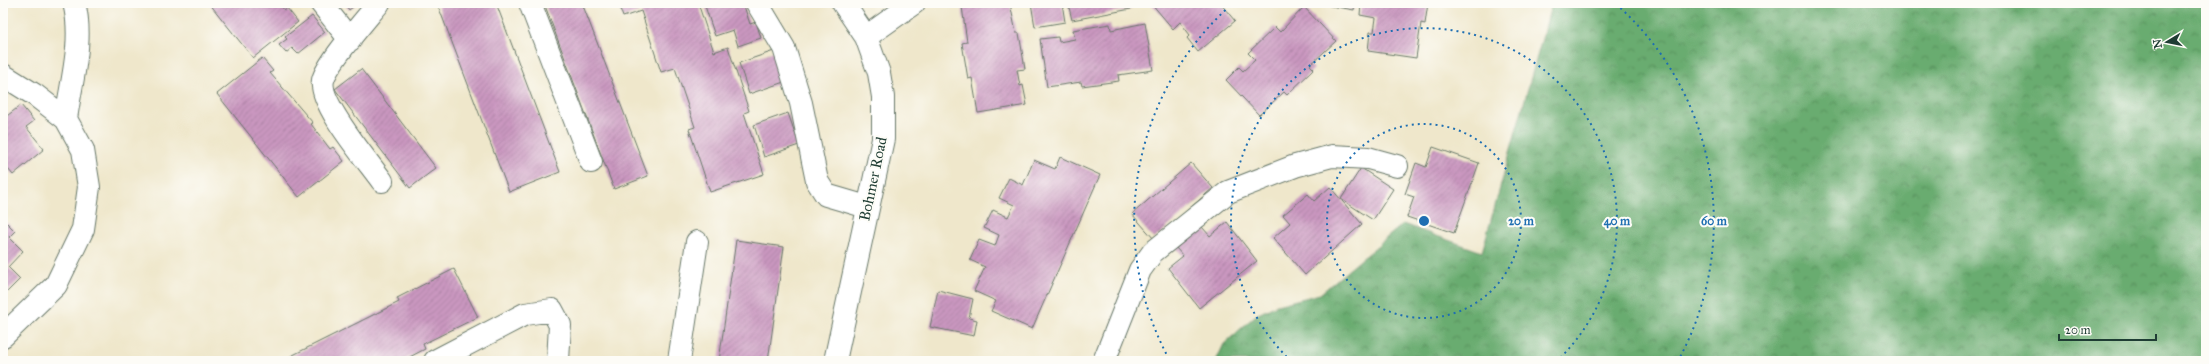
<svg xmlns="http://www.w3.org/2000/svg" width="2209" height="364" viewBox="0 0 2209 364" font-family="'IM FELL Great Primer',serif">
<style>
.forest{fill:url(#forest-crowns);stroke:#447452}
.building{fill:url(#building-hatch)}
.lines{fill:none;stroke-linecap:round;stroke-linejoin:round}
.minor-casing{stroke:#687869;stroke-width:24}
.minor{stroke:#fff;stroke-width:22}
.ring{fill:none;stroke:#1f6fb2;stroke-width:2;stroke-dasharray:2 4}
.labels{text-anchor:middle;stroke-width:4;stroke-linejoin:round;paint-order:stroke}
.street-label{font-size:15px;fill:#1f3d34;stroke:#fdfcf7}
.centre{fill:#1f6fb2;stroke:#fdfcf7;stroke-width:2}
.ring-label{font-size:12px;text-anchor:middle;font-weight:bold;fill:#1f6fb2;stroke:#fdfcf7;stroke-width:4;stroke-linejoin:round;paint-order:stroke}
</style>
<defs>
<pattern id="forest-crowns" width="20" height="18" patternUnits="userSpaceOnUse"><rect width="20" height="18" fill="#69ac6f"/><path d="M2 6a3 3 0 1 1 6 0M12 15a3 3 0 1 1 6 0" fill="none" stroke="#568d5c"/></pattern>
<pattern id="building-hatch" width="6" height="6" patternUnits="userSpaceOnUse"><rect width="6" height="6" fill="#ca97c0"/><path d="M-1 1l2-2M0 6l6-6M5 7l2-2" fill="none" stroke="#a37c9d"/></pattern>
</defs>
<rect width="100%" height="100%" fill="#fdfcf7"/>
<filter id="ink" filterUnits="userSpaceOnUse"><feTurbulence type="fractalNoise" baseFrequency=".025" numOctaves="2"/><feDisplacementMap in="SourceGraphic" scale="8" xChannelSelector="R" yChannelSelector="G"/><feConvolveMatrix kernelMatrix="1 2 1 2 8 2 1 2 1" color-interpolation-filters="sRGB"/></filter>
<filter id="wash" filterUnits="userSpaceOnUse"><feTurbulence type="fractalNoise" baseFrequency=".012" numOctaves="4" result="noise"/><feDisplacementMap in="SourceGraphic" scale="16" xChannelSelector="R" yChannelSelector="G"/><feGaussianBlur stdDeviation="0.9" result="paint"/><feColorMatrix in="noise" values="0 0 0 0 0 0 0 0 0 0 0 0 0 0 0 0 0 1.4 0 .05"/><feComposite in="paint" operator="in"/></filter>
<g filter="url(#wash)">
<rect width="100%" height="100%" fill="#efe7cb"/>
<!-- forest -->
<path class="forest" d="M1552,3H2206V361H1216L1224,344L1256,315L1277,305L1320,294L1403,224L1482,252Z"/>
<g id="blocks">
<!-- building -->
<path class="building" d="M209,3H279L284,10L287,8L298,22L253,58Z
M344,3H358L349,10Z
M437,3H496L560,172L509,192Z
M544,3H582L648,176L614,189Z
M618,3H698L714,52L728,47L749,111L744,113L764,174L710,192L689,129L695,127L675,68L661,72L641,11L623,17Z
M713,3H743L750,24L756,22L761,38L738,46L733,30L715,36L705,6Z
M987,3H1010L1016,33H1019L1025,69L1017,70L1020,86L1023,85L1027,105L978,113L972,78L968,79L962,43L967,42L962,7Z
M1031,3H1062L1065,22L1035,27Z
M1068,3H1130L1131,9L1072,20Z
M1151,3H1220L1235,21L1198,52L1187,38L1190,35L1180,22L1173,29Z
M1314,3H1355L1354,10Z
M1361,3H1428L1425,24L1421,23L1416,58L1368,51L1370,32H1374L1376,18L1360,15Z
M1304,7L1336,41L1310,65L1314,69L1287,95L1284,92L1259,115L1226,80L1239,67L1243,71L1255,60L1248,53L1275,27L1280,32Z
M312,16L325,32L298,54L292,48L286,53L279,45L287,39L285,37Z
M1145,23L1153,70L1118,75L1119,81L1082,86L1081,82L1047,87L1040,39L1058,37L1059,42L1075,39L1073,30L1110,24L1111,30Z
M774,51L784,82L749,94L739,63Z
M262,58L273,71L270,73L313,123L311,124L330,149L333,147L344,161L299,197L217,94Z
M361,69L436,168L410,188L335,89Z
M21,105L34,121L26,127L44,149L13,175L3,163V119Z
M788,113L799,145L764,157L754,125Z
M1433,147L1479,163L1454,233L1407,217L1414,197L1405,194L1416,163L1426,167Z
M1060,157L1100,175L1032,329L991,311L996,301L974,291L985,267L970,260L979,240L995,246L999,235L984,228L993,210L1008,217L1014,205L999,198L1009,178L1023,185L1034,160L1055,169Z
M1191,163L1213,188L1154,239L1132,214Z
M1361,168L1393,189L1373,220L1341,199Z
M1330,187L1362,224L1305,275L1273,238L1290,223L1283,215L1308,194L1314,201Z
M1227,222L1257,261L1199,308L1168,268L1183,256L1176,248L1202,227L1210,236Z
M7,223L15,231L9,237L23,251L8,267L20,279L3,296V227Z
M736,240L784,247L768,361H719Z
M454,269L478,317L423,344L425,349L402,361H281L399,302L397,298Z
M938,290L973,299L969,318L977,320L974,336L930,327Z"/>
</g>
</g>
<g filter="url(#ink)">
<use href="#blocks" fill-opacity="0" stroke="#687869" stroke-width="1"/>
<g class="lines">
<defs>
<path id="minor" d="M321,3L350,40
M379,3C366,19 327,63 323,80C318,103 367,160 382,181
M530,3L591,162
M757,3L784,48L801,103L817,181L826,195L867,207
M866,37L914,3
M3,75L35,95L66,119L83,150L89,187L83,229L56,285L3,336
M66,119C71,82 84,40 74,3
M435,361L525,314L552,310L560,325L558,361
M679,361L697,242
M835,361L883,139V97L879,73L866,37L843,3
M1104,361L1140,270L1153,252L1228,192L1295,166L1332,156L1368,158L1397,166"/>
</defs>
<!-- minor casing -->
<use href="#minor" class="minor-casing"/>
<!-- minor -->
<use href="#minor" class="minor"/>
</g>
</g>
<!-- distance rings -->
<g class="ring">
<circle cx="1424" cy="221" r="97"/>
<path d="M1291 361A193 193 0 1 1 1557 361"/>
<path d="M1169 359A290 290 0 0 1 1232 4M1616 4A290 290 0 0 1 1679 359"/>
</g>
<g class="labels">
<!-- street labels -->
<g class="street-label">
<text transform="translate(873 179) rotate(-78)" y="5">Bohmer Road</text>
</g>
</g>
<circle cx="1424" cy="221" r="6" class="centre"/>
<g class="ring-label">
<text x="1521" y="225">20 m</text>
<text x="1617" y="225">40 m</text>
<text x="1714" y="225">60 m</text>
</g>
<!-- margin -->
<rect width="2209" height="364" fill="none" stroke="#fdfcf7" stroke-width="16"/>
<!-- north arrow -->
<g transform="translate(2167 42) rotate(260)" stroke="#fdfcf7" stroke-width="3" paint-order="stroke">
<path d="M0-3L7 15L0 10L-7 15Z" fill="#1f3d34"/>
<text y="-6" font-size="11" font-weight="bold" text-anchor="middle" fill="#1f3d34">N</text>
</g>
<!-- scale -->
<path d="M2059 334v6h97v-6" fill="none" stroke="#1f3d34" stroke-width="2"/>
<text x="2065" y="334" font-size="12" fill="#1f3d34" stroke="#fdfcf7" stroke-width="3" paint-order="stroke">20 m</text>
</svg>
